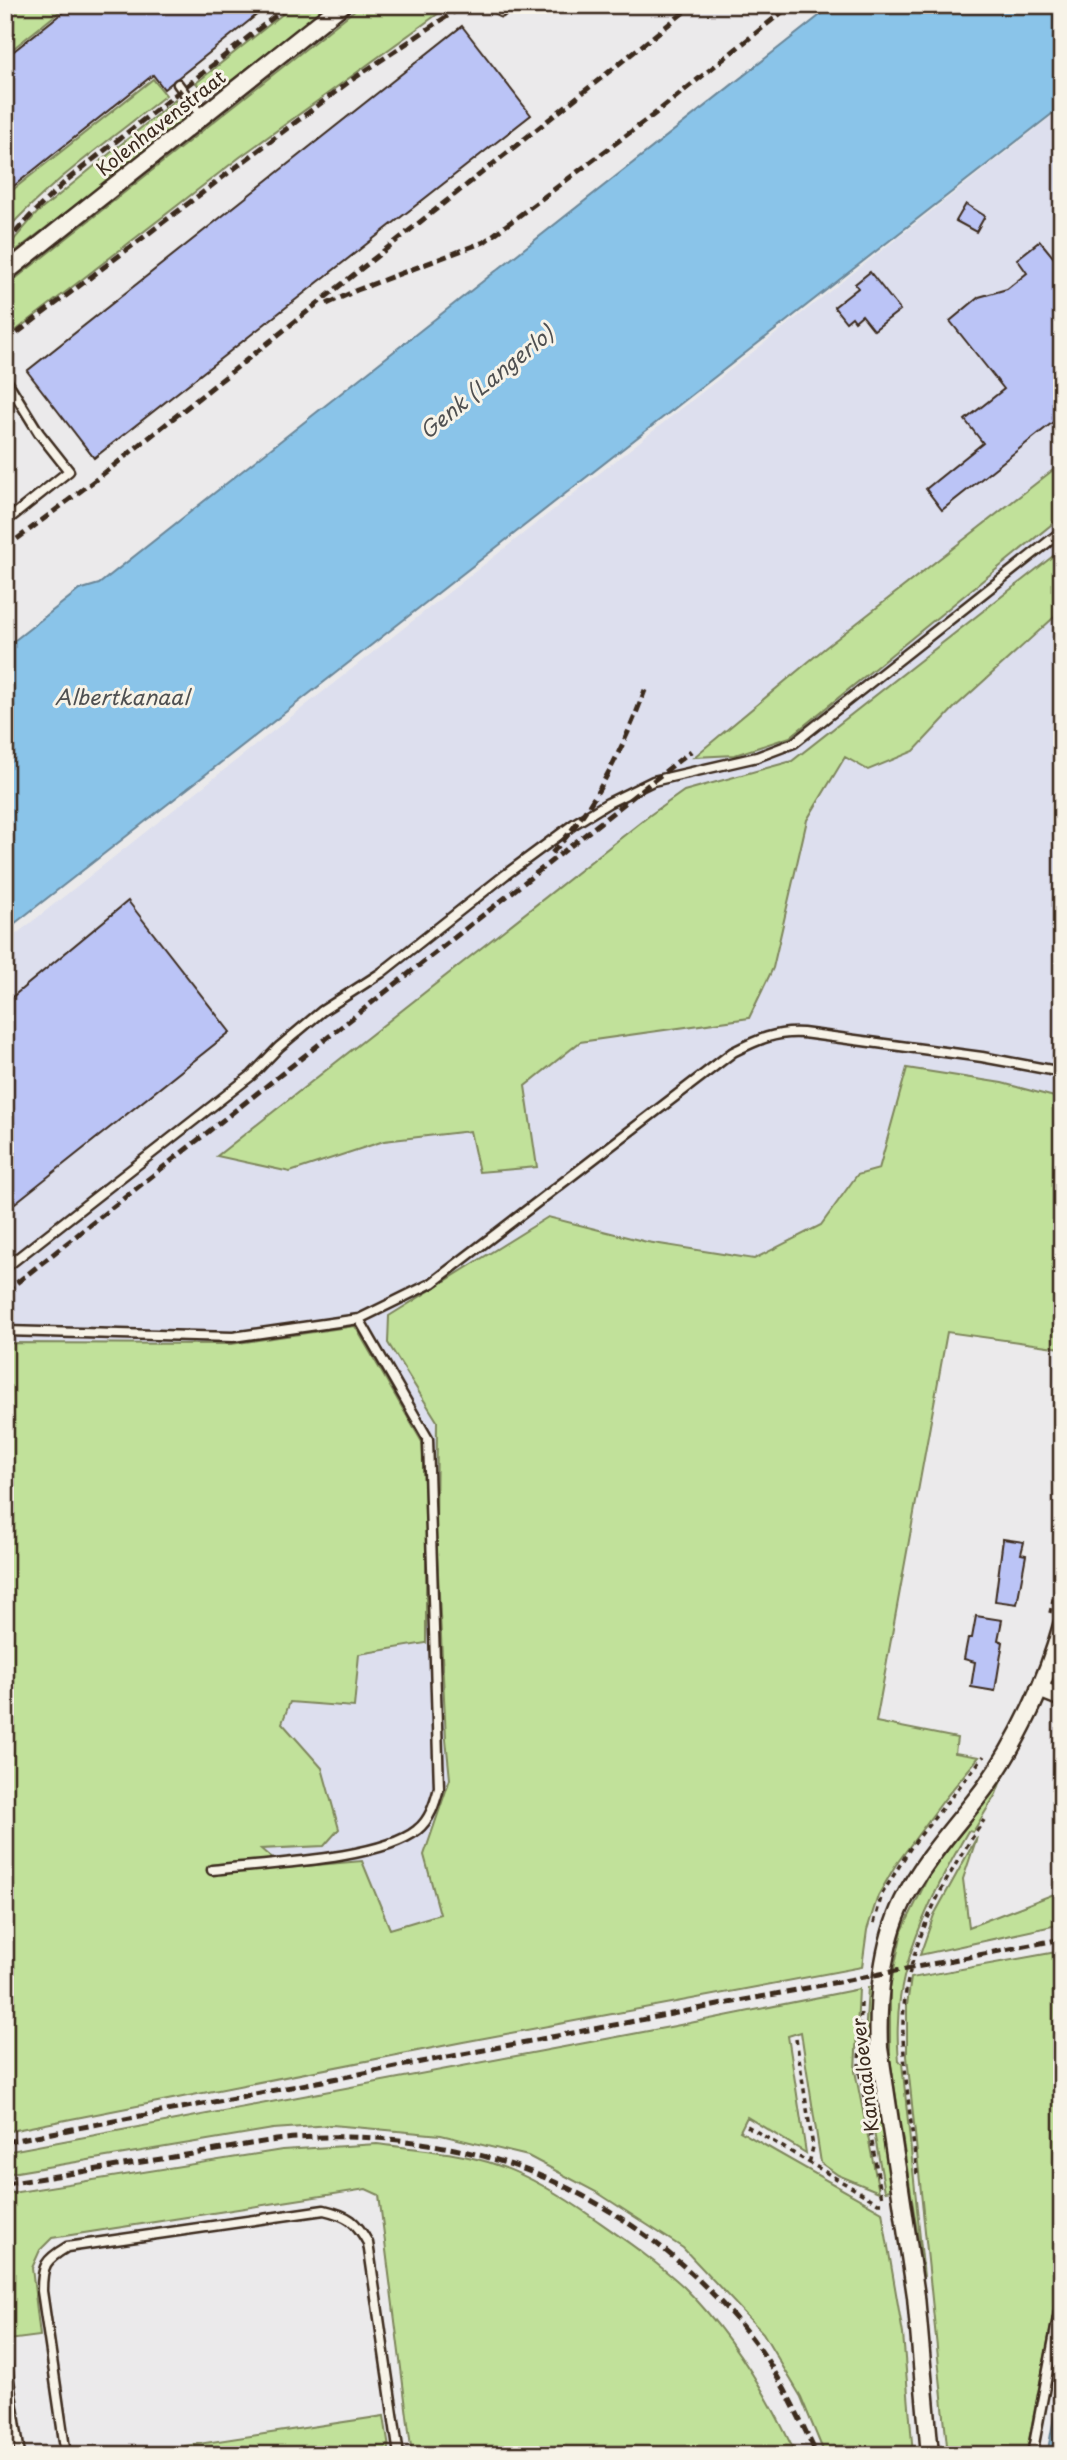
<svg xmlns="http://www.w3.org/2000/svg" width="1067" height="2460" viewBox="0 0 1067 2460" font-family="'Playpen Sans',sans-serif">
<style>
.built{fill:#dddfee}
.green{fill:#c1e19a;stroke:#7e865c;stroke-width:2}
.water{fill:#8ac4e9;stroke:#6a8698;stroke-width:2}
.building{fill:#bbc4f6;stroke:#3b2a1e;stroke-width:2}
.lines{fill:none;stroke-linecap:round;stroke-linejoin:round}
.lane-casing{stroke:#3b2a1e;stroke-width:13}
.street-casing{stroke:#3b2a1e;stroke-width:21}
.path{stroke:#3b2a1e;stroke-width:3.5;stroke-dasharray:5 5;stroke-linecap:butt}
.lane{stroke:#f7f3e8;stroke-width:8}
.street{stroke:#f7f3e8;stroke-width:16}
.rail{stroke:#3b2a1e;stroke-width:5;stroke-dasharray:10 5;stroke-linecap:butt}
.labels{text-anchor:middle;stroke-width:6;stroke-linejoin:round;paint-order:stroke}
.street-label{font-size:19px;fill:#3b2a1e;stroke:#f7f3e8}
.water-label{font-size:21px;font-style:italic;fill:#4f5051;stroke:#f7f3e8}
</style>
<rect width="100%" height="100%" fill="#ebeaeb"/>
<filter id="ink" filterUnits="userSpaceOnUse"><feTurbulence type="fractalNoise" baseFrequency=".0143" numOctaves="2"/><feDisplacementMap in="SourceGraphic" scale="14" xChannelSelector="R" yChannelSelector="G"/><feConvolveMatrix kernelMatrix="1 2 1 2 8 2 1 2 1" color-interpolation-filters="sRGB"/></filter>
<g filter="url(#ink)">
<!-- built -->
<path class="built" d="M1062,108V1348L947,1331L437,1421L436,1532L446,1738L505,1751L425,1856L440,1915L390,1929L5,1995V943Z"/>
<!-- green -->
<path class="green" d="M5,5H68L5,55Z
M294,5H328L224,87L204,91L196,83Z
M361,5H450L240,157L5,339V287Z
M153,79L166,95C111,139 52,180 5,232V196Z
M175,100L184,120L174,130L5,259V250L37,213Z
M1062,463V516L790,737L735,755L694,757L825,648Z
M1062,549V610L954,708L914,751L868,770L845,757L807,820L773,968L749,1018L580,1042L525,1086L537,1167L479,1172L470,1131L384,1141L290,1172L217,1156L650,815L684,791L792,761Z
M907,1068L1002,1083L1062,1099V1348L947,1332L876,1722L957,1738L955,1753L979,1757L946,1797L895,1866L878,1896L867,1930L862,1967L463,2042L5,2132V1343L231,1344L355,1326L422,1442L426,1523V1643L359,1654L354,1707L290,1702L282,1723L322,1768L339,1829L324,1846L261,1849L283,1868L362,1861L390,1929L440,1914L424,1855L450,1779L446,1739L436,1532L437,1421L388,1343L389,1316L548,1217L647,1242L754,1259L821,1225L857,1175L879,1169Z
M1003,1775L996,1794L973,1832L968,1831C936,1887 899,1958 898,2023C897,2036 898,2049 899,2062L902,2063L924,2277L890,2059V1988L902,1931L929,1875Z
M977,1837L963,1879L969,1927L1062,1891V1924L920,1955L934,1915Z
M1062,1951V2270L1026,2455H948L907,2056V2005L911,1978Z
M872,1986L870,2037L892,2190L885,2191L863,2073L868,1987Z
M859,1989L855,2071L879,2192L838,2175L821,2163L801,2032L788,2036L806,2153L747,2117L740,2131L882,2212L903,2334L913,2455H825L801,2397L763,2333L683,2248L598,2193L528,2156L441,2135L332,2125L273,2129L5,2174V2152L675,2026Z
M377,2144C416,2149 459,2152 497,2165C528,2175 568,2200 595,2219C625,2240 657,2262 684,2287C731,2334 768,2395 796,2455H412L379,2195L366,2189L52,2238L40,2250L32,2268L40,2336L9,2340L5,2316V2194L282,2150Z
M384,2416L390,2455H186L185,2446Z"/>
<!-- water -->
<path class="water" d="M833,5H1062V106L5,931V648L79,590L99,584Z
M1062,2375V2455H1047Z"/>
<!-- building -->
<path class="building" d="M72,5H269L164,89L153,75L5,193V58Z
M462,26L531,115L94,458L27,371Z
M966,204L985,216L976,232L956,221Z
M1040,241L1062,268V415L942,510L926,489L983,443L965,420L1004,389L950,321L979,297L1007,289L1027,273L1017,259Z
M870,272L900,310L874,330L862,315L855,321L852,317L846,322L834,307L858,288L855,284Z
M128,901L230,1032L5,1211V1003Z
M1003,1539L1024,1542L1021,1554L1026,1555L1017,1604L995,1601Z
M976,1616L1002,1620L998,1640L1003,1642L995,1691L971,1687L975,1662L964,1659L968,1638H972Z"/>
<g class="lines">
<defs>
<path id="lane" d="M497,5L501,12
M178,84L202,117
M5,378L39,433L69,471L5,522
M5,1268L252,1075L279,1047L322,1011L381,973L505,875L574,824L608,803L653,781L757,757L794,743L1062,531
M5,1331L233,1337L359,1319L432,1283L733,1052C757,1040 776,1031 803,1033L982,1057L1062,1072
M212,1870C261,1864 380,1860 417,1830C430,1820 435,1803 439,1788L428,1439L359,1319
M5,2353L20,2455
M66,2455L42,2291C42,2265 45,2260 67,2247L324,2210C349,2216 356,2221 368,2243L399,2455
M1032,2455L1062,2296"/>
<path id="street" d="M5,273L342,5
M1039,1689L1062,1698
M930,2455L916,2296L879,2048C877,2001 882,1944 903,1901C924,1859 956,1826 984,1789C1018,1742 1047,1680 1062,1625"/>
</defs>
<!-- lane casing -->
<use href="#lane" class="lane-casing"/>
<!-- street casing -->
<use href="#street" class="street-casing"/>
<!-- path -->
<path class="path" d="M1050,1613L1062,1560
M874,1923L882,1894L911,1847L984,1756
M861,2003L859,2069L882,2199
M796,2039L813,2147L809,2164
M747,2126L878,2203H885
M917,2174C912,2128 905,2082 903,2036C901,1955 940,1885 984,1820"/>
<!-- lane -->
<use href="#lane" class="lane"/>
<!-- street -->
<use href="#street" class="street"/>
<!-- rail -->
<path class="rail" d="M5,244L33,213L67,180L289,5
M327,304L357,290L484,242L652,116L791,5
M5,342L350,81L464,5
M5,548L98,478L693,5
M552,853C594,809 624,747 645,690
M5,1292L691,751
M5,2142L1062,1939
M5,2184C70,2174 134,2163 199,2153C231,2148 265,2140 298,2138C478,2127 631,2192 746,2331C776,2367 797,2413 817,2455"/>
</g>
</g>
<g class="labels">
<!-- street labels -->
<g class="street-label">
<text transform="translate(161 123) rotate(-38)" y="7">Kolenhavenstraat</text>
<text transform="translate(865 2075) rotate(-97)" y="7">Kanaaloever</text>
</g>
<!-- water labels -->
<g class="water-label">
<text transform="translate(487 383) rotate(-39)" y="7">Genk (Langerlo)</text>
<text x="122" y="705">Albertkanaal</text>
</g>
</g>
<!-- margin -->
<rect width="1067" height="2460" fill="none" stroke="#f7f3e8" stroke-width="28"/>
<rect x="14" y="14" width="1039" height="2432" fill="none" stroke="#3b2a1e" stroke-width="2.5" filter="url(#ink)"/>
</svg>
